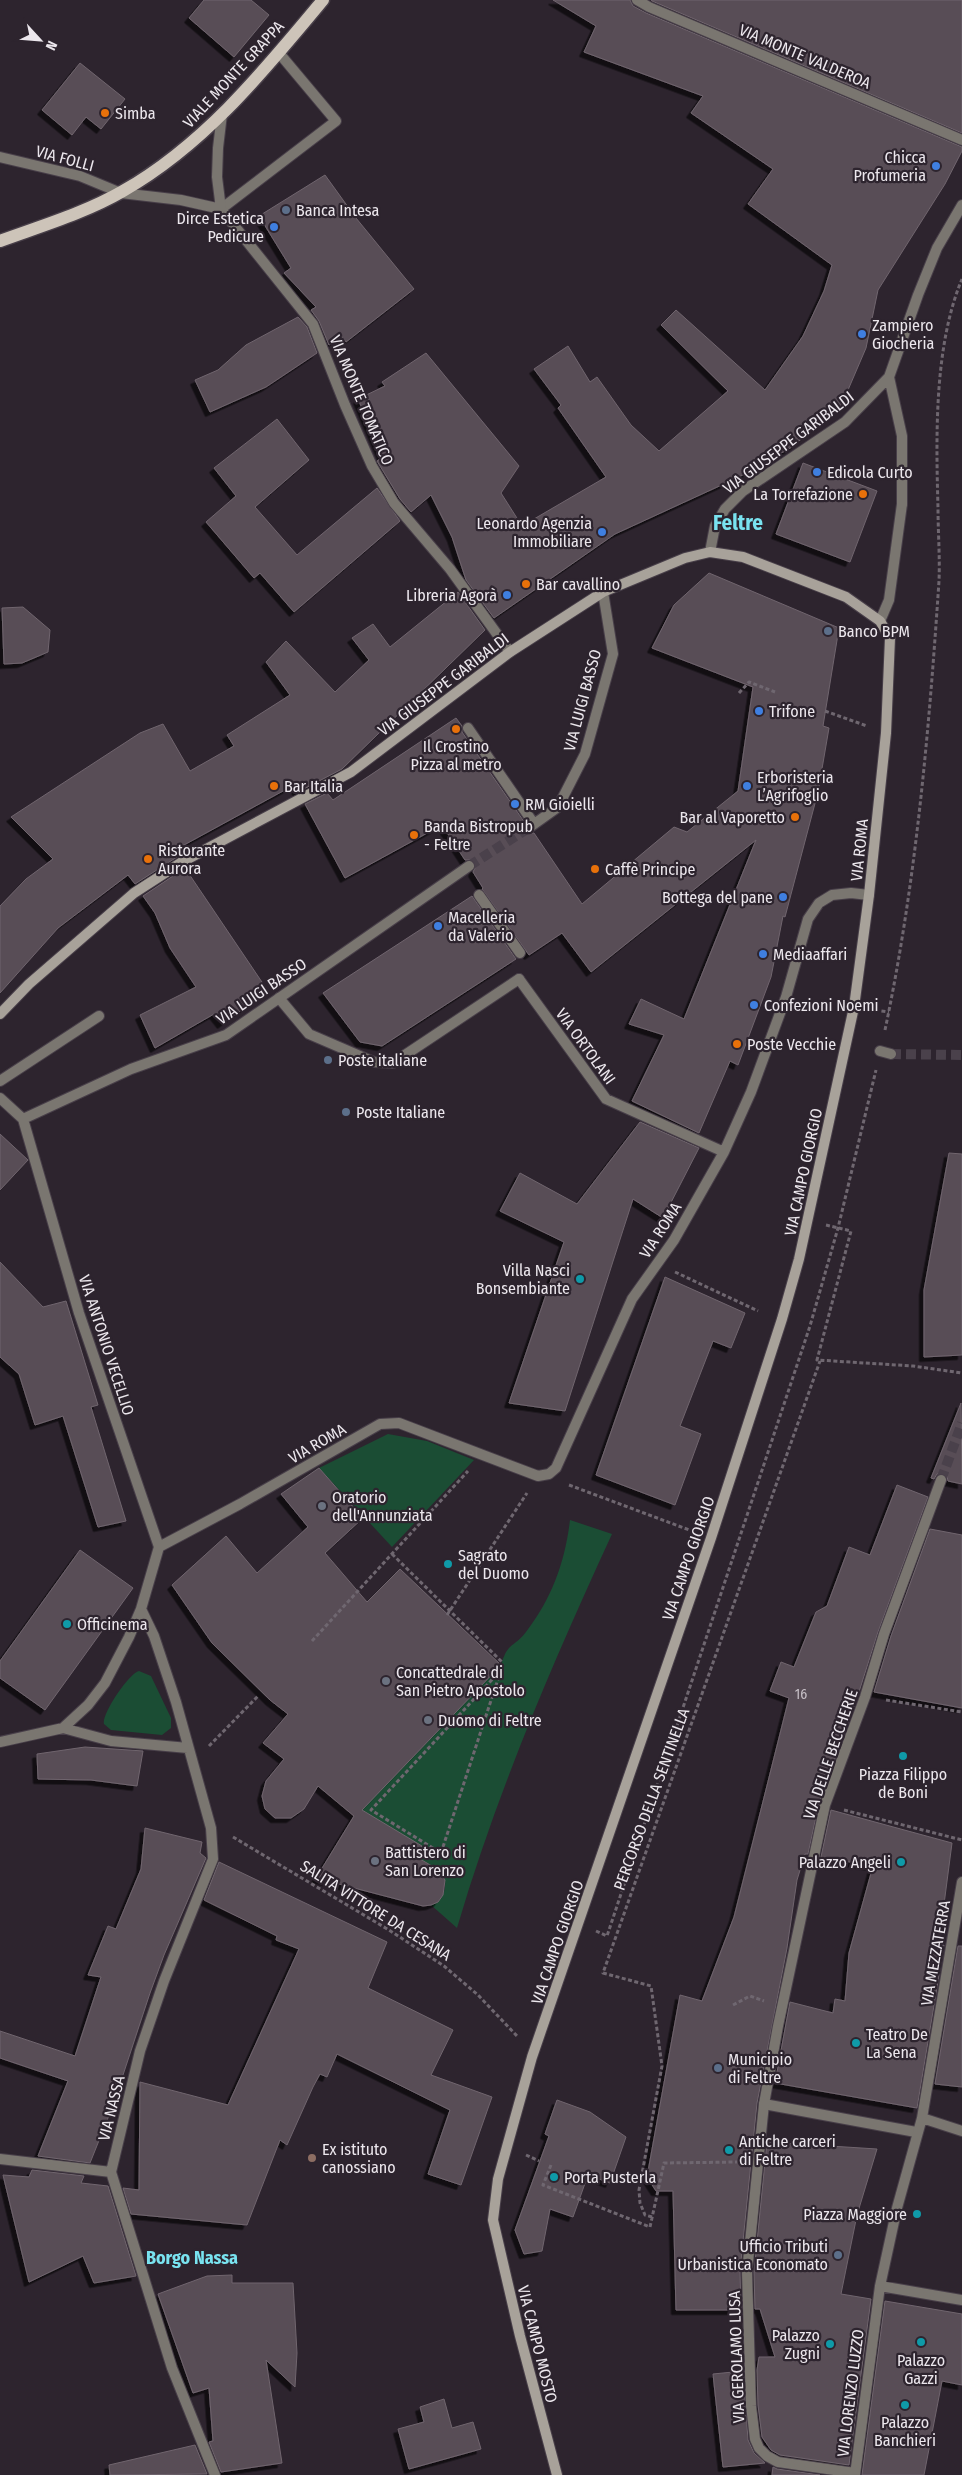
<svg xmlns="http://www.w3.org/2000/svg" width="962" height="2475" viewBox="0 0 962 2475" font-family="'Fira Sans Condensed',sans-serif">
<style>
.green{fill:#1b4d34}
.building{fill:#584d56;stroke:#70656e;filter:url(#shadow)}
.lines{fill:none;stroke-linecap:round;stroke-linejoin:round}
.street-tunnel{stroke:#4a414b;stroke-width:10;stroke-dasharray:10 5;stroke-linecap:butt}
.lane-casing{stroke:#483f49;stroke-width:12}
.street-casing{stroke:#483f49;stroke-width:12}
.secondary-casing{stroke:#483f49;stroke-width:12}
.primary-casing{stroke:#483f49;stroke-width:15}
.path{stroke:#6f6770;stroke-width:3;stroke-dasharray:4 2.5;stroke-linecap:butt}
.lane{stroke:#7a7670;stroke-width:10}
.street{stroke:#7a7670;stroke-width:10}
.secondary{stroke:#a8a29a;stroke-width:10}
.primary{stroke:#cdc4b9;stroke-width:12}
.food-dot{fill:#e8710a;stroke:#2d242e;stroke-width:2}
.shop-dot{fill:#3f7fe0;stroke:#2d242e;stroke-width:2}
.service-dot{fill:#5c6f8a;stroke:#2d242e;stroke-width:2}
.culture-dot{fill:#0f9aa8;stroke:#2d242e;stroke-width:2}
.worship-dot{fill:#6b7280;stroke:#2d242e;stroke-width:2}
.education-dot{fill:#8d6e63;stroke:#2d242e;stroke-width:2}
.labels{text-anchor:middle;stroke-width:4.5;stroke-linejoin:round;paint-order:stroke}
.number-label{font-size:14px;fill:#c7c0c7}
.street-label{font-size:16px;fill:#ece7ed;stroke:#2d242e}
.poi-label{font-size:16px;fill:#ece7ed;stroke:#2d242e;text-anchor:start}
.neighbourhood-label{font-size:18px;font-weight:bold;fill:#79e3f0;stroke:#2d242e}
.district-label{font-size:21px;font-weight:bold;fill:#79e3f0;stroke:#2d242e}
</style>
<defs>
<filter id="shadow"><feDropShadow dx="-4.5" dy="4.5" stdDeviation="0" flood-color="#0009"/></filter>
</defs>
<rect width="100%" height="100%" fill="#2d242e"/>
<!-- green -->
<path class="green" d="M388,1434L427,1441L474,1460L392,1547L319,1468Z
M570,1520L612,1534C553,1662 497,1792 457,1928L431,1905C442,1900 446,1892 445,1880L437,1869L415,1856L421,1846L359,1808L332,1798L357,1767L381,1790L501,1665C508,1641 514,1648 526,1632C552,1598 565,1562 570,1520Z
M139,1671L151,1676L171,1718V1728L162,1735L111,1730L104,1724C101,1715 129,1673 139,1671Z"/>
<!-- building -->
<path class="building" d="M204,0H251L269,15L234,57L189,18Z
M553,0H630L633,6L646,13L962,147V151L945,184L878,290L866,348L842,404L792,447L739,477L615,534L494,618L466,580L452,537L431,495L411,512L400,499L377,461L383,457L358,399L385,386L382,382L426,353L519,466L501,493L522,526L606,477L558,408L561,405L534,369L568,346L590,382L597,377L631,425L659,451L728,391L661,325L676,310L765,390L803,336L824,291L832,265L748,204L773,169L691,113L703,96L584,52L596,26Z
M651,0H962V133L652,1Z
M80,63L125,99L101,129L86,117L72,135L42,110Z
M325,175L356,218L414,289L346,342L341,336L329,345L319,321L311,310L316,307L284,273L291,268L259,216Z
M298,317L307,327L317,353L266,387L210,412L195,380L218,370L246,345Z
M277,419L309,460L255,507L297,555L377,488L400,521L294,612L260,573L254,578L206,522L236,496L214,468Z
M803,463L877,491L850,562L776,534Z
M709,573L839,628L823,726L829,728L818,792L785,917L783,916L771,977L738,1065L730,1061L699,1133L632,1101L664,1035L629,1024L641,999L684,1019L756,840L591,972L562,933L529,955L482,889L483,888L473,872L475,868V863L471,860H465L442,825L345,878L305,804L327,793L333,800L456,718L462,726V732L525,823L524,831L528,833H534L582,904L674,827L687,832L738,791L753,687L652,648L674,605Z
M458,592L485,630L342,769L298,792L294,785L173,851L177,857L135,884L128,875L58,928L0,993V906L26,879L53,859L11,817L140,733L163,724L190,771L234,746L227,735L290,695L266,662L286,641L335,692L369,660L352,638L373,624L390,647Z
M23,607L50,630L48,652L22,663L4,664L2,608Z
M185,868L268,991L222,1024L214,1014L155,1048L140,1015L196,987L170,948L155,913L143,896Z
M472,896L516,959L382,1046L360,1042L323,993Z
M640,1122L699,1148L663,1218L633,1199L565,1411L509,1403L564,1242L500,1211L520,1173L577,1204Z
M0,1134L28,1160L0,1190Z
M949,1153L962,1154V1355L924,1357V1290Z
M0,1262L43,1307L66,1301L98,1405L91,1407L126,1521L98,1527L63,1416L35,1425L19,1374L0,1357Z
M665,1277L745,1313L731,1348L713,1341L680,1426L701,1434L675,1505L596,1475Z
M961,1403L962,1484L948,1481L947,1476L943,1473L937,1474L934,1479L931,1478Z
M319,1468L363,1518L325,1553L367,1602L400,1569L501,1665L362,1810L422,1846L415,1856L437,1869L445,1880L443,1895L438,1902L431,1905L423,1906L316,1878L354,1816L318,1786L304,1809L291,1818H275L265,1809L262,1796L266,1781L284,1759L263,1743L288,1714L270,1700L212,1643L172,1585L226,1536L257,1573L308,1527L281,1494Z
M897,1485L928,1497L878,1632L858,1695L819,1803L808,1854H805L797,1880L787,1948L757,2103L740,2271L741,2310H676L673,2191H656L647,2177L680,1995L702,2001L734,1917L789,1698L770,1691L781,1662L794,1667L816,1612L827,1606L849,1547L870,1555Z
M930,1529L962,1535V1708L874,1692L891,1636Z
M80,1550L133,1588L45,1710L0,1678V1661Z
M85,1747L143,1751L137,1786L91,1780L38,1779L37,1754Z
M831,1810L952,1843L943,1912L941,1945H944L917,2108L775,2083L790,2002L833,2013L835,1999L845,2001L849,1953L873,1866L821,1857Z
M145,1828L202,1842L200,1853L206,1858L164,1955L150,1993L122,2078H124L90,2163L38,2156L68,2081L0,2058V2031L75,2056L101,1977L88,1975L108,1926L116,1929L141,1869Z
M219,1862L387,1942L368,1988L453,2030L431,2075L492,2097L461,2185L428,2174L450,2110L337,2054L327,2077L320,2074L313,2087L287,2145L280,2140L247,2225L131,2214L123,2188L139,2190L140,2082L228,2105L299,1949L276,1940L277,1936L204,1900Z
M958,1946H962V2087L935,2084Z
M557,2100L590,2112L626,2137L610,2183L588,2175L573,2217L550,2209L542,2251L524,2254L515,2230L549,2136L545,2134Z
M767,2142L877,2149L857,2215L841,2294L871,2299L849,2465L780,2455L771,2450L762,2437L758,2405L757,2370L759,2357H775L760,2309H755L754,2272Z
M32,2170L84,2176L81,2183L108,2186L136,2276L94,2283L83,2256L29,2282L3,2175L29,2177Z
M232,2275V2283H293L297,2353L295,2387L266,2360L282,2463L221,2472L209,2442L213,2441L209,2388L193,2393L158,2294L207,2276Z
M885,2301L962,2314V2385L942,2381L924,2475H862Z
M743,2371L748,2440L754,2453L765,2463L723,2467L713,2374Z
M444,2399L452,2428L473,2422L481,2449L409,2469L398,2429L424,2422L420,2407Z
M195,2445L207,2474L110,2475L109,2465Z
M773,2467L777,2469L820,2475H772Z"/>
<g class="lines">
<!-- street-tunnel -->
<path class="street-tunnel" d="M469,866L530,827
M891,1054L962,1055
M941,1480L962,1423"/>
<defs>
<path id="lane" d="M221,209L336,121L279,53
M880,621L889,600L902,504
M279,998L309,1034L374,1062L393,1063L519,979
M0,1081L99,1016
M764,2104L916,2132"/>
<path id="street" d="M637,0L649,7L962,140
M222,114L218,148L217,177L221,209L313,324L345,405L372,466L394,503L450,569L510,652
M0,157L80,176L121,193L181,200L221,209
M889,377L902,436V504
M710,552L715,526L725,509L743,491L845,422L889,377L918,295L937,248L962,205
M468,728L534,824
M530,827L558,807L585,754L613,654L603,592
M479,895L520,953
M519,979L606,1099L724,1152
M880,1051L891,1054
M0,1098L23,1119L79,1313L159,1547L141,1609L129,1637L105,1683L88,1705L63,1728L0,1742
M23,1119L131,1069L226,1035L469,866
M159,1547L240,1504L380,1424L399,1423L538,1476L549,1474L556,1468L632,1299L674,1240L724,1152L751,1092L786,997L808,919L819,903L832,895L851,893L869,895
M141,1609L154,1636L176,1702L211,1828L213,1859L164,1981L140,2051L111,2172L172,2368L215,2475
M63,1728L111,1741L188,1748
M922,2118L962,2131
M0,2159L111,2172
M880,2286L962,2300
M855,2473L778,2462L767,2456L759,2448L755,2439L751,2406L747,2272L764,2104L778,2026L825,1805L865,1697L884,1634L941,1480
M855,2475L880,2286L897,2208L922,2118L962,1882"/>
<path id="secondary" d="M0,1014L29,984L134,893L182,862L351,772L510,652L603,592L685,558L710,552L743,557L846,597L880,621L890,638L886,733L869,895L854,1007L799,1259L782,1319L711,1538L532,2057L498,2179L493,2220L520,2336L557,2475"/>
<path id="primary" d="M0,241C41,226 85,213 123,191C204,145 264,71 323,0"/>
</defs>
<!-- lane casing -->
<use href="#lane" class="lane-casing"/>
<!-- street casing -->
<use href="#street" class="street-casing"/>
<!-- secondary casing -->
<use href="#secondary" class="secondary-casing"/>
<!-- primary casing -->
<use href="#primary" class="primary-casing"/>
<!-- path -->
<path class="path" d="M739,693L749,682L775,692
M825,711L867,726
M816,1004H834
M875,1010L889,1012
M885,1030C916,883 929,731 939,581C940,557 938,532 938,508C936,436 934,346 962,279
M826,1225L851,1231L817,1360L913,1366L962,1373
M675,1272L758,1311
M569,1485L692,1531
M392,1554L502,1662L501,1670L441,1853L371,1810L501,1670
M447,1615L527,1493
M312,1641L468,1471
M886,1700L962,1712
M209,1746L259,1695
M844,1810L962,1840
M233,1837L389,1930L444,1966L478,1995L517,2036
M596,1931L607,1936L810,1326L838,1228L876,1070
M733,2005L750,1996L764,2001
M526,2155L539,2161
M551,2165L543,2185L650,2227L664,2163L737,2162
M652,2217L645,2215L640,2203L639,2190L662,2066L651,1986L603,1973L820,1361"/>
<!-- lane -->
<use href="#lane" class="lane"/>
<!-- street -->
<use href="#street" class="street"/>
<!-- secondary -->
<use href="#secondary" class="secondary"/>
<!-- primary -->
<use href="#primary" class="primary"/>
</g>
<!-- markers -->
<g class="food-dot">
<circle cx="105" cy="113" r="5"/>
<circle cx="863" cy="494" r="5"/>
<circle cx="526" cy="584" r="5"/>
<circle cx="456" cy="729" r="5"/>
<circle cx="274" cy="786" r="5"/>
<circle cx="795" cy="817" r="5"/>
<circle cx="414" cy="835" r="5"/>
<circle cx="148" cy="859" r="5"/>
<circle cx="595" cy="869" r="5"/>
<circle cx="737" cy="1044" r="5"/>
</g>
<g class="shop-dot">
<circle cx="936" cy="166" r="5"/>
<circle cx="274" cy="227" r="5"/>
<circle cx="862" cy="334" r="5"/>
<circle cx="817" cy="472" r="5"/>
<circle cx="602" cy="532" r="5"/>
<circle cx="507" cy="595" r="5"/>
<circle cx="759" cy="711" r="5"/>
<circle cx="747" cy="786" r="5"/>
<circle cx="515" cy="804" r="5"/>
<circle cx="783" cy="897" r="5"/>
<circle cx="438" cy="926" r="5"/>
<circle cx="763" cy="954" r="5"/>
<circle cx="754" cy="1005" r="5"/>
</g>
<g class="service-dot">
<circle cx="286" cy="210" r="5"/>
<circle cx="828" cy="631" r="5"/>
<circle cx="328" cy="1060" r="5"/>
<circle cx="346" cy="1112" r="5"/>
<circle cx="718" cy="2068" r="5"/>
<circle cx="838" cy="2255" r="5"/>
</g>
<g class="culture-dot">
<circle cx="580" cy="1279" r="5"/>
<circle cx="448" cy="1564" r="5"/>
<circle cx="67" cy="1624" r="5"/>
<circle cx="903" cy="1756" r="5"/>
<circle cx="901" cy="1862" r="5"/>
<circle cx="856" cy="2043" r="5"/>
<circle cx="729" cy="2150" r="5"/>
<circle cx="554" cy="2177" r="5"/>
<circle cx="917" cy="2214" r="5"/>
<circle cx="921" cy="2342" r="5"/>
<circle cx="830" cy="2344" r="5"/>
<circle cx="905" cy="2405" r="5"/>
</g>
<g class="worship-dot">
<circle cx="322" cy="1506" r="5"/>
<circle cx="386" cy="1681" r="5"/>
<circle cx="428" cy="1720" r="5"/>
<circle cx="375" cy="1861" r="5"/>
</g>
<circle class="education-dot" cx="312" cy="2158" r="5"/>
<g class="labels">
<!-- number labels -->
<g class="number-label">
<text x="801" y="1699">16</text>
</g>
<!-- street labels -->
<g class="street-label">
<text transform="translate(805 56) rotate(23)" y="6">VIA MONTE VALDEROA</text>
<text transform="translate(233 74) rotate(-47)" y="6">VIALE MONTE GRAPPA</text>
<text transform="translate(65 158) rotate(15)" y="6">VIA FOLLI</text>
<text transform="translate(362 400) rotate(67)" y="6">VIA MONTE TOMATICO</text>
<text transform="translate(788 442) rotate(-37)" y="6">VIA GIUSEPPE GARIBALDI</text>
<text transform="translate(443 684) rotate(-37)" y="6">VIA GIUSEPPE GARIBALDI</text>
<text transform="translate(582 700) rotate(-75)" y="6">VIA LUIGI BASSO</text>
<text transform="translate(859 850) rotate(-84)" y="6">VIA ROMA</text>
<text transform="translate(261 991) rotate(-34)" y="6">VIA LUIGI BASSO</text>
<text transform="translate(586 1046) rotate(54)" y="6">VIA ORTOLANI</text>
<text transform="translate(803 1172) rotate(-78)" y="6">VIA CAMPO GIORGIO</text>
<text transform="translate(660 1230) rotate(-57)" y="6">VIA ROMA</text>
<text transform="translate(107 1345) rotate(72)" y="6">VIA ANTONIO VECELLIO</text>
<text transform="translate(317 1443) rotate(-30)" y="6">VIA ROMA</text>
<text transform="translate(688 1558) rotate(-71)" y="6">VIA CAMPO GIORGIO</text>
<text transform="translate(830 1754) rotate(-71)" y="6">VIA DELLE BECCHERIE</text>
<text transform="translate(651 1799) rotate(-70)" y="6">PERCORSO DELLA SENTINELLA</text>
<text transform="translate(376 1910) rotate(32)" y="6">SALITA VITTORE DA CESANA</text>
<text transform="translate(557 1942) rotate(-71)" y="6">VIA CAMPO GIORGIO</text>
<text transform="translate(935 1953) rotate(-80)" y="6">VIA MEZZATERRA</text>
<text transform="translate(111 2108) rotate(-76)" y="6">VIA NASSA</text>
<text transform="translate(538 2344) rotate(76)" y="6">VIA CAMPO MOSTO</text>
<text transform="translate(736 2357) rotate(-92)" y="6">VIA GEROLAMO LUSA</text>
<text transform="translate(850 2393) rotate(-83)" y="6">VIA LORENZO LUZZO</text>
</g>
<!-- poi labels -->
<g class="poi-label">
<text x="115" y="119">Simba</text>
<text x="926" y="163" text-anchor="end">Chicca<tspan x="926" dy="18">Profumeria</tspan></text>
<text x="296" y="216">Banca Intesa</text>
<text x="264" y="224" text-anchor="end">Dirce Estetica<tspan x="264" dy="18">Pedicure</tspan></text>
<text x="872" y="331">Zampiero<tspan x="872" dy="18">Giocheria</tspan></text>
<text x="827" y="478">Edicola Curto</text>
<text x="853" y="500" text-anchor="end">La Torrefazione</text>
<text x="592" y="529" text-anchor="end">Leonardo Agenzia<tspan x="592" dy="18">Immobiliare</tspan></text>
<text x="536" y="590">Bar cavallino</text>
<text x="497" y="601" text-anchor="end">Libreria Agorà</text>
<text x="838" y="637">Banco BPM</text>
<text x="769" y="717">Trifone</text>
<text x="456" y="752" text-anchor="middle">Il Crostino<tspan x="456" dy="18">Pizza al metro</tspan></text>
<text x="757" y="783">Erboristeria<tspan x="757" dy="18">L’Agrifoglio</tspan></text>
<text x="284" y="792">Bar Italia</text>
<text x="525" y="810">RM Gioielli</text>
<text x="785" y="823" text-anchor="end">Bar al Vaporetto</text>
<text x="424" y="832">Banda Bistropub<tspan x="424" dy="18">- Feltre</tspan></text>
<text x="158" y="856">Ristorante<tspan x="158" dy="18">Aurora</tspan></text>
<text x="605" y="875">Caffè Principe</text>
<text x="773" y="903" text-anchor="end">Bottega del pane</text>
<text x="448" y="923">Macelleria<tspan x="448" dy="18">da Valerio</tspan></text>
<text x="773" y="960">Mediaaffari</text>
<text x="764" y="1011">Confezioni Noemi</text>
<text x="747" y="1050">Poste Vecchie</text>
<text x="338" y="1066">Poste italiane</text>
<text x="356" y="1118">Poste Italiane</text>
<text x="570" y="1276" text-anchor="end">Villa Nasci<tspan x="570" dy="18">Bonsembiante</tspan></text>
<text x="332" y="1503">Oratorio<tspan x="332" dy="18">dell'Annunziata</tspan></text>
<text x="458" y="1561">Sagrato<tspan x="458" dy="18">del Duomo</tspan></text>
<text x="77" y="1630">Officinema</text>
<text x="396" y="1678">Concattedrale di<tspan x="396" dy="18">San Pietro Apostolo</tspan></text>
<text x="438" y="1726">Duomo di Feltre</text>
<text x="903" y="1780" text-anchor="middle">Piazza Filippo<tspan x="903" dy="18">de Boni</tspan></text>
<text x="385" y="1858">Battistero di<tspan x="385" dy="18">San Lorenzo</tspan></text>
<text x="891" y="1868" text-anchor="end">Palazzo Angeli</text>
<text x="866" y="2040">Teatro De<tspan x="866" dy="18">La Sena</tspan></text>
<text x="728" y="2065">Municipio<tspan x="728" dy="18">di Feltre</tspan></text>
<text x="739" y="2147">Antiche carceri<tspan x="739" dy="18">di Feltre</tspan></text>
<text x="322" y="2155">Ex istituto<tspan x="322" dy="18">canossiano</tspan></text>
<text x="564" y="2183">Porta Pusterla</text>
<text x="907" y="2220" text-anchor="end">Piazza Maggiore</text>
<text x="828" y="2252" text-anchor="end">Ufficio Tributi<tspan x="828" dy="18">Urbanistica Economato</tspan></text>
<text x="820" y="2341" text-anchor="end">Palazzo<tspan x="820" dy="18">Zugni</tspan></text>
<text x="921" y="2366" text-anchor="middle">Palazzo<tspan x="921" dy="18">Gazzi</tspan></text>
<text x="905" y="2428" text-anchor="middle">Palazzo<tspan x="905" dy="18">Banchieri</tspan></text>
</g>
<!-- neighbourhood labels -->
<g class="neighbourhood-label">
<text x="192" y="2264">Borgo Nassa</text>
</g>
<!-- district labels -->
<g class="district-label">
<text x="738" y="530">Feltre</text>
</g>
</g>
<!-- north arrow -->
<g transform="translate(40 40) rotate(116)" stroke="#2d242e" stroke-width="4" paint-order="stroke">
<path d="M0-4L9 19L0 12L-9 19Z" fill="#ece7ed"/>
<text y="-8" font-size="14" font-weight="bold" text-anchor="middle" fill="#ece7ed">N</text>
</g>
</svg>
